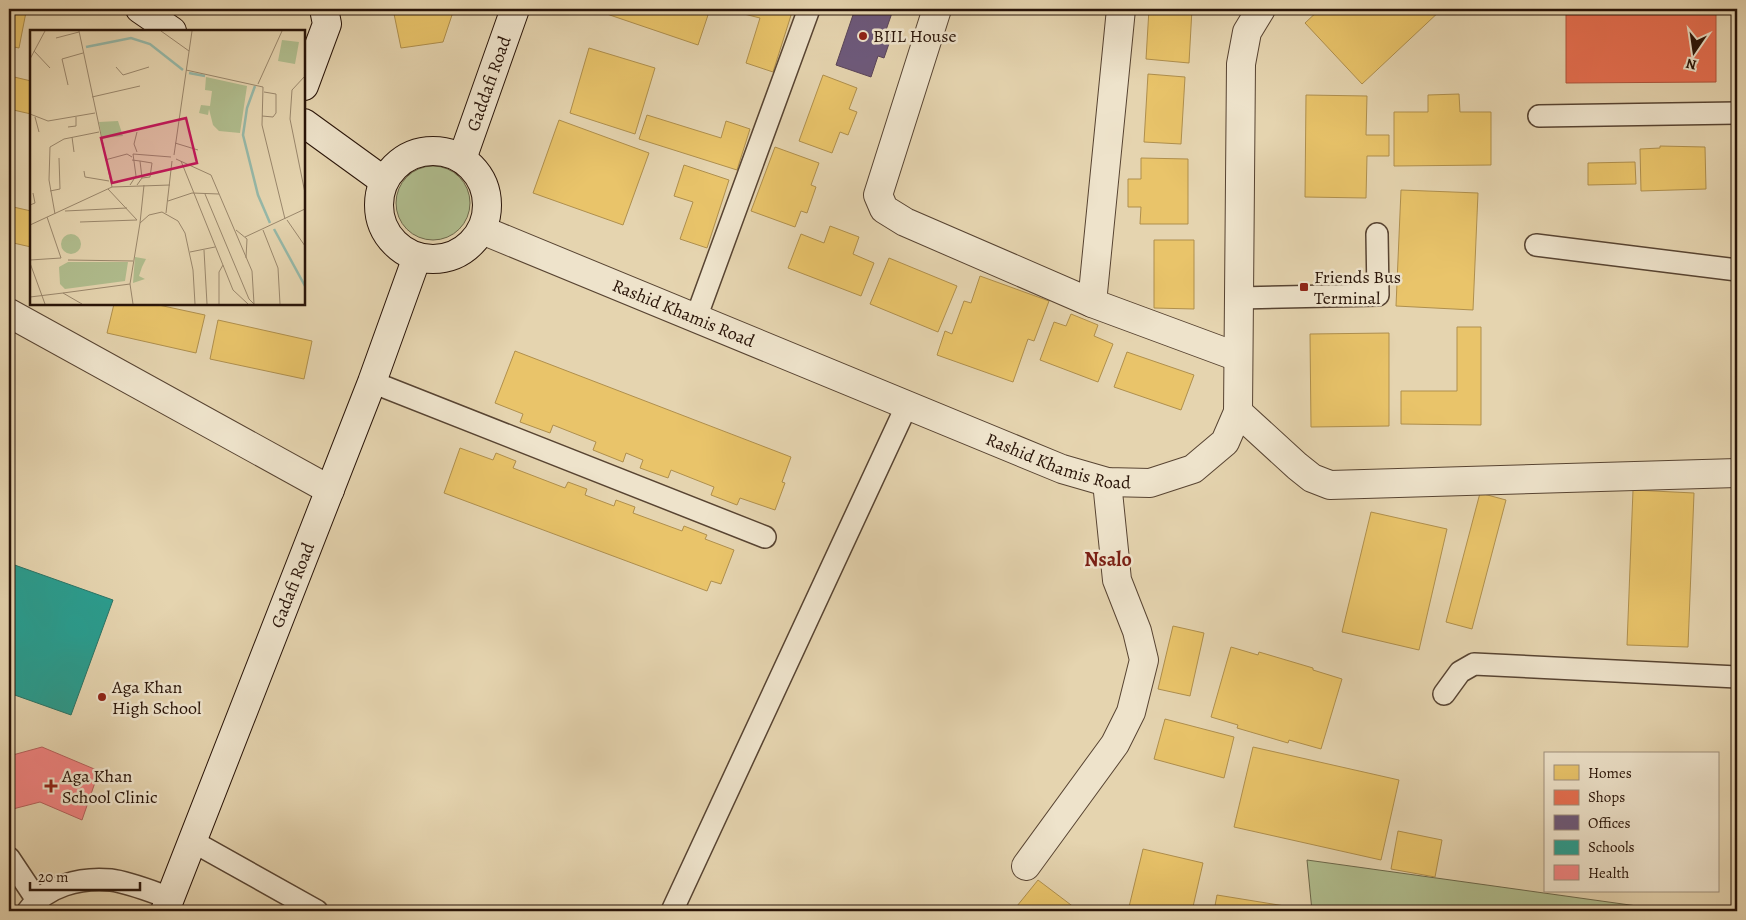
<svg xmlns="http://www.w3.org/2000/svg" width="1746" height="920" viewBox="0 0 1746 920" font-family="Alegreya,serif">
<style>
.green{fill:#b0bd8e;stroke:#6c684b}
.homes{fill:#e9c46a;stroke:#af8f4d}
.shops{fill:#e76f51;stroke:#ae543b}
.offices{fill:#6d597a;stroke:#594458}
.schools{fill:#2a9d8f;stroke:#2a7466}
.health{fill:#f28482;stroke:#b6625d}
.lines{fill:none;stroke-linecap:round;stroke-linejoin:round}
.lane-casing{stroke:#584432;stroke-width:24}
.street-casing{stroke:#584432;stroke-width:30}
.secondary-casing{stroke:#291408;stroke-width:30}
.lane{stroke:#eee3cb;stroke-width:21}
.street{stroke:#eee3cb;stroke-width:28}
.secondary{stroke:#eee3cb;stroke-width:28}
.poi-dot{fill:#8f2418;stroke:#eee3cb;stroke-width:2}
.labels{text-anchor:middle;stroke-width:5;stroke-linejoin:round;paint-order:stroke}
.poi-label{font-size:18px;fill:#291408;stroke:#eee3cb;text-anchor:start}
.street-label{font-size:18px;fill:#291408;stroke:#eee3cb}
.quarter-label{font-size:20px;font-weight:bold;fill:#7a1f14;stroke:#eee3cb}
.inset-river{fill:none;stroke:#96b8a8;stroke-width:2.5}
.inset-road{fill:none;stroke:#9a876c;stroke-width:1}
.view{fill:#c2185b;fill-opacity:0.15;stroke:#c2185b;stroke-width:2.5}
.inset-edge{fill:none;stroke:#291408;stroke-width:2.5}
</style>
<rect width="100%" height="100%" fill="#e5d4af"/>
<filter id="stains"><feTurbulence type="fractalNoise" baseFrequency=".004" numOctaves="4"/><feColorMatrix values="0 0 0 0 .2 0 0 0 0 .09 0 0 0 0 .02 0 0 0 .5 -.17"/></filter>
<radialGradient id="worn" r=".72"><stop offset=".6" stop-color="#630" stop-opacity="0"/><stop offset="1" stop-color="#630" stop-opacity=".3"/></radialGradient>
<!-- green -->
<path class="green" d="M396 203a37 37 0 1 1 74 0a37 37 0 1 1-74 0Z
M1307,860L1673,911H1312Z"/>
<!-- homes -->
<path class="homes" d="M9,9L26,12L19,48L9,46Z
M393,9H454L443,42L401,48Z
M595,9H710L698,45L595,10Z
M741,9H793L773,72L746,63L760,18L740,13Z
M1149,9H1192L1189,63L1146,59Z
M1320,9H1442L1362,84L1305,23Z
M589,48L655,68L635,134L570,113Z
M1148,74L1185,77L1181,144L1144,142Z
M823,75L857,88L849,109L857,112L848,135L840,132L832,153L799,141Z
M10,76L31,81V114L9,109Z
M1459,94L1460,112H1491V165L1394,166V112H1428V95Z
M1306,95L1367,96L1366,135H1389V156H1367L1366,198L1305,197Z
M647,115L721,138L726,121L750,129L737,170L639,139Z
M559,120L649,153L623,225L533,193Z
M1660,146L1705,147L1706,189L1641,191L1640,149L1660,148Z
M775,147L819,163L811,185L816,187L807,213L801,211L795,227L751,211Z
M1141,158L1188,159V224H1140L1141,207H1128V179H1141Z
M1635,162L1636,184L1588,185V163Z
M684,165L729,180L707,248L680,239L693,202L674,196Z
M1401,190L1478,193L1473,310L1396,306Z
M9,206L31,211V247L9,242Z
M830,226L859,237L853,254L874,263L861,296L788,268L801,234L824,243Z
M1154,240H1194V309L1154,308Z
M889,258L957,286L938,332L870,304Z
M980,276L1049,301L1034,341L1028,339L1013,382L937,355L945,331L952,334L964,301L971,303Z
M114,304H154L205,315L196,353L107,333Z
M1071,314L1098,325L1094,336L1113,344L1098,382L1040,360L1054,322L1066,326Z
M218,320L312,341L304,379L210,359Z
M1457,327H1481V425L1401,424V391H1457Z
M1389,333V426L1311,427L1310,334Z
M515,351L791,457L782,482L785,483L775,510L740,498L737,505L711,495L714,487L671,470L668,478L640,468L643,460L626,453L623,462L593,450L596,442L553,425L550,433L520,422L523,414L495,403Z
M1127,352L1194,375L1181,410L1114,387Z
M460,448L493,460L496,453L516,461L513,468L565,488L568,482L587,489L585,495L614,506L616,500L635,507L633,513L682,531L684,526L707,535L705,539L734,550L721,584L711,581L707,591L444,493Z
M1633,490L1694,493L1688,647L1627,645Z
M1480,493L1506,500L1472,629L1446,622Z
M1371,512L1447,529L1419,650L1342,632Z
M1173,626L1204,633L1190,696L1158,689Z
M1231,647L1258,655L1259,652L1313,668V670L1342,679L1321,749L1289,740L1288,743L1237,728L1238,725L1211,717Z
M1165,719L1234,737L1224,778L1154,759Z
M1253,747L1399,780L1381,860L1234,827Z
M1398,831L1442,840L1435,877L1391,869Z
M1143,849L1203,863L1192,911H1128Z
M1038,880L1079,911H1013Z
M1217,895L1291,907L1292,911H1214Z"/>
<!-- shops -->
<path class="shops" d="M1566,9H1716V82L1566,83Z"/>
<!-- offices -->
<path class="offices" d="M855,9H888L893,10L885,33L892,35L884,58L878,56L871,77L836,65Z"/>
<!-- schools -->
<path class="schools" d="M9,563L113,600L71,715L9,693Z"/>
<!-- health -->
<path class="health" d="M42,747L99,771L82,820L40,802L9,810V756Z"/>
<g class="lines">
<defs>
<path id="lane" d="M1539,116L1737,113
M1536,245L1737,270
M1239,298L1378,295L1377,234
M696,318L809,9
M372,382L765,537
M1444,694L1460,672L1474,664L1737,677
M192,841L317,911
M9,858L37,900
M28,911C46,886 80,877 111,880C128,882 153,892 170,898
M672,911L907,405"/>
<g id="street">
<path d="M937,9L878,195L884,209L905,222L1092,303"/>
<path d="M1121,9L1092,303L1238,357"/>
<path id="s1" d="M482,230L1062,469L1107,482L1150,483L1193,469L1225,442L1238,412L1241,64L1247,32L1261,9"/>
<path d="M9,313L330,490"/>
<path d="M1238,412L1297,466L1312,478L1330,485L1737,473"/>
<path d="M1026,866L1115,744L1131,712L1144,660L1137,631L1117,580L1107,482"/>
</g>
<g id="secondary">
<path d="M140,9L172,31"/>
<path d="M304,86L327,24L324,9"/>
<path d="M304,123L384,181"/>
<circle cx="433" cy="205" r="54"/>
<path id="s2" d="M462,159L515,9"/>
<path id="s3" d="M165,911L372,382L417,257"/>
</g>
</defs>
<!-- lane casing -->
<use href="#lane" class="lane-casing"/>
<!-- street casing -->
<use href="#street" class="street-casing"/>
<!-- secondary casing -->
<use href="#secondary" class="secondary-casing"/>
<!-- lane -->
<use href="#lane" class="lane"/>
<!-- street -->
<use href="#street" class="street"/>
<!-- secondary -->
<use href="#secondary" class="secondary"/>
</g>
<!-- markers -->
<g class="poi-dot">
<circle cx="863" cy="36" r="5"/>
<rect x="1299" y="282" width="10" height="10" rx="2.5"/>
<circle cx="102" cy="697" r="5"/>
<path d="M48.5 778.5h5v5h5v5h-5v5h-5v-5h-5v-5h5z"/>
</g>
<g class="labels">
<!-- poi labels -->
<g class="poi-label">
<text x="873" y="42">BIIL House</text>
<text x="1314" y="283">Friends Bus<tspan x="1314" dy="21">Terminal</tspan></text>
<text x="112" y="693">Aga Khan<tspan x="112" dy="21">High School</tspan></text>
<text x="62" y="782">Aga Khan<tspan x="62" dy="21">School Clinic</tspan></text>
</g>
<!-- street labels -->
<g class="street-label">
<text dy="6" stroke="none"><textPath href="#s2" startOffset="80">Gaddafi Road</textPath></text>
<text dy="6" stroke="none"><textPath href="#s1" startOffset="218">Rashid Khamis Road</textPath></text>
<text dy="6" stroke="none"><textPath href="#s1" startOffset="622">Rashid Khamis Road</textPath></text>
<text dy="6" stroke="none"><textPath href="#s3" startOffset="350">Gadafi Road</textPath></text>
</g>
<!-- quarter labels -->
<g class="quarter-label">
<text x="1108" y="566">Nsalo</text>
</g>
</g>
<!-- overview -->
<g transform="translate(30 30)">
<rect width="275" height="275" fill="#e5d4af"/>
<path d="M252,10L269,12L265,34L248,31ZM176,47L217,56L210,103L189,101L183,95L179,79L178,85L169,83L171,75L180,76L182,61L175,60ZM88,91L93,106L72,108L69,92ZM31 214a10 10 0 1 1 20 0a10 10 0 1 1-20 0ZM105,227L122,230L116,229L112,237L109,246L115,249L103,253ZM38,232H98L95,251L35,259L30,254L29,237Z" fill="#b0bd8e"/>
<path class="inset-river" d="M56,17L101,8L120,14L153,40M159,43L175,46M225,56L217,78L213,105L228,165L240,193M244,199L275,256"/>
<path class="inset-road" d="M131,1L159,21M26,8L49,2M4,21L20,38M0,29L15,1M86,37L93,45L119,37M156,40L233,57L232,95L255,189M275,46L262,60L260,89L275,163M228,54L252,1M38,55L32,29L53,23M62,67L110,56M0,84L18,91L65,83M232,86L243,87L246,83V64L234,62M5,87L9,102M38,97L46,96V87M107,102L104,114L107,122M42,107L44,122M145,113L168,120M144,125L162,1M146,129L181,145L222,241L224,274M75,130L97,124L102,127M102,130L110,131L112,148L107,155M110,131L122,133L120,147L112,148M151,131L203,260L218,274M54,141L55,147L79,151M100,155L106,146L103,124L141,127M82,157L140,155M78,159L107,190M20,161L30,159L29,128M175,164L219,269L224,274M138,171L162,163L189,164M0,175L5,173L3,163M35,181L97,178M136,183L142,131M25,184L19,150L20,117L34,109L69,102M257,190L275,216M50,192L107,190M110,193L114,155M0,195L82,157L49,1M206,200L217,209L216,228M233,200L248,238L250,274M215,207L275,179M174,220L177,274M160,222L185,217M0,230L31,228L17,187M38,230L103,231M0,233L15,274M33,263L100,254M0,267L33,263L52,274M103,274L100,254L110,193L119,185L132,182L148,191L155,203L163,240L165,274M189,274V242L193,235"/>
<path class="view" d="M156,88L167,133L82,153L71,108Z"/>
<rect width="275" height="275" class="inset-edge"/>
</g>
<!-- margin -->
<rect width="1746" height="920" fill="none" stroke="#e5d4af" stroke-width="30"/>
<rect x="10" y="10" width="1726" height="900" fill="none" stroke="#291408" stroke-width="2.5"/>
<rect x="15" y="15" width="1716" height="890" fill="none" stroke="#291408"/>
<!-- legend -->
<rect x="1544" y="752" width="175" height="140" fill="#eee3cb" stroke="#9f907d"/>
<rect x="1554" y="765" width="25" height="15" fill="#e9c46a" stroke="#9f907d"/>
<text x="1588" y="778" font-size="15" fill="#291408">Homes</text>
<rect x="1554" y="790" width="25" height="15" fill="#e76f51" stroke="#9f907d"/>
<text x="1588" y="802" font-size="15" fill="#291408">Shops</text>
<rect x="1554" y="815" width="25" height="15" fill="#6d597a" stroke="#9f907d"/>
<text x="1588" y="828" font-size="15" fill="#291408">Offices</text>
<rect x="1554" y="840" width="25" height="15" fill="#2a9d8f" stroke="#9f907d"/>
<text x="1588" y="852" font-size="15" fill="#291408">Schools</text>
<rect x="1554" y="865" width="25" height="15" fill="#f28482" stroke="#9f907d"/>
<text x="1588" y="878" font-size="15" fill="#291408">Health</text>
<!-- north arrow -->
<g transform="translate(1694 52) rotate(193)" stroke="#eee3cb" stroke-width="4" paint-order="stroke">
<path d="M0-4L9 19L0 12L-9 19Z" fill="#291408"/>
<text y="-8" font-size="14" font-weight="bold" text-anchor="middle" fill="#291408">N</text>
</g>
<!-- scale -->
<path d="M30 882v8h110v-8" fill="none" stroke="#291408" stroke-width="2.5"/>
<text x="38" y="882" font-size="15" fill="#291408" stroke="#eee3cb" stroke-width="4" paint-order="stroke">20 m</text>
<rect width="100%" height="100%" filter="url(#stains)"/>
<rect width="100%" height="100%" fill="url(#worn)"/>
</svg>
